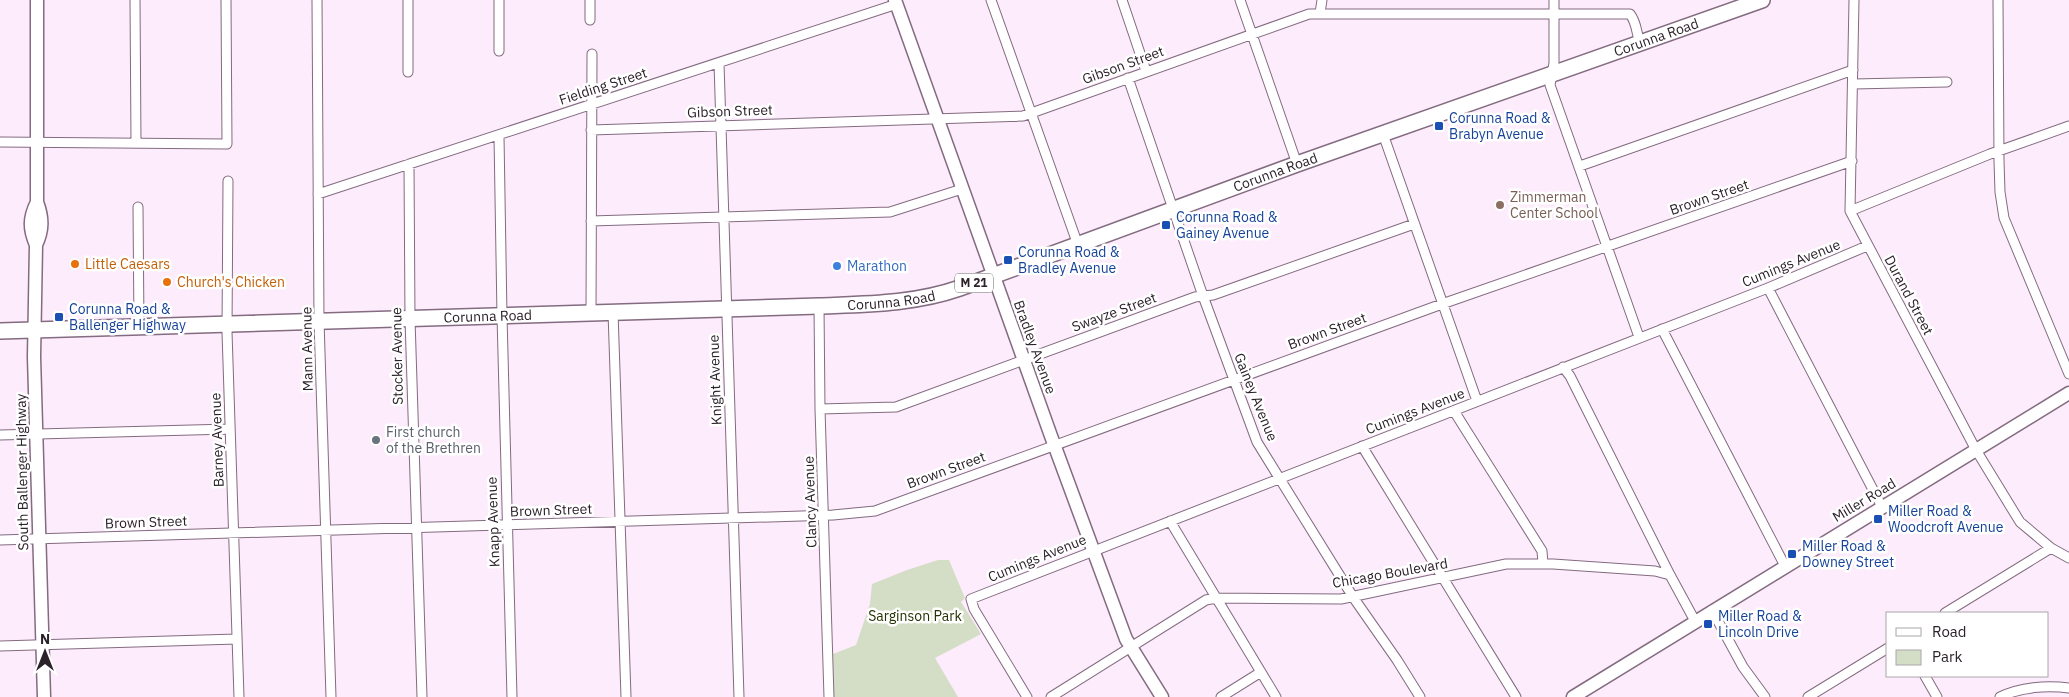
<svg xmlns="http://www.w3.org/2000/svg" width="2069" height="697" viewBox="0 0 2069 697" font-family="'IBM Plex Sans',sans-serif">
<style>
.green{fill:#d4dec6}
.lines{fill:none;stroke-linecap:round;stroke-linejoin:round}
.street-casing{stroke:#836b81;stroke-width:11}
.secondary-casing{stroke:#836b81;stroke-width:15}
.primary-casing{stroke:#836b81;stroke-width:18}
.street{stroke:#fff;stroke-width:9}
.secondary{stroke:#fff;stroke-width:12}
.primary{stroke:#fff;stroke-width:15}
.transit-dot{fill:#1a4fb4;stroke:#fff;stroke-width:2}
.education-dot{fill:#8d6e63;stroke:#fff;stroke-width:2}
.food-dot{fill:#e8710a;stroke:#fff;stroke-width:2}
.shop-dot{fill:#3f7fe0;stroke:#fff;stroke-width:2}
.worship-dot{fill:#6b7280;stroke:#fff;stroke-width:2}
.labels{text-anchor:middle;stroke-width:5;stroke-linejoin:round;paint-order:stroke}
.shield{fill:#fff;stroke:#6b646a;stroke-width:1}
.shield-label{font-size:12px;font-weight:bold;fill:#2b212a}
.street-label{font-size:14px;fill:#2b212a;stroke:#fff}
.transit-label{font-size:14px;fill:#164399;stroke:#fff;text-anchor:start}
.education-label{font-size:14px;fill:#785e54;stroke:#fff;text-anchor:start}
.food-label{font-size:14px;fill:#c56008;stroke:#fff;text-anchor:start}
.shop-label{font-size:14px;fill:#366cbe;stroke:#fff;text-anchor:start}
.worship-label{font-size:14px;fill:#5b616d;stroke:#fff;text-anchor:start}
.park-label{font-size:14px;fill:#223200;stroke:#fff}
</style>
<rect width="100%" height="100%" fill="#fdecfb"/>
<!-- green -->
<path class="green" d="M938,560H949L965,598L961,602L981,634L935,658L958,697H834L833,654L856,645L870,604L872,584L907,570Z"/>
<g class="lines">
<defs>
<path id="street" d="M135,0L136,142
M317,0L319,321L331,697
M408,0V72
M499,0V51
M991,0L1078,245
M1122,0L1146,71
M1240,0L1297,164
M1554,0V63L1550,85L1639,337
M1854,0L1850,211L1976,450L2020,522L2051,548L2069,558
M1998,0L1999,161L2000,192L2004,218L2069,374
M1320,13L1322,0
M590,20V0
M719,63L739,697
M1128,78L1203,296L1257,442L1353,597L1397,660L1420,697
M1853,84L1947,82
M591,130L1023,116L1309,14H1630C1637,23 1636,32 1640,43
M1383,134L1477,401
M499,136L502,316L512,697
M0,142L227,144L226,0
M409,164L410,319L422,697
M1580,166L1853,70
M228,181L227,332L239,697
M318,194L897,4
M138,207L139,327
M1850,211L1990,154L2069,126
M591,221L890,212L962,189
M1768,288L1882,507
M819,306L820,409L829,697
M613,312L626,697
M591,313L592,54
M1662,329L1785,566
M1563,367L1570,376L1670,575L1695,621
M820,409L896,407L1195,297L1213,295L1414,224
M1454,411L1542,551L1543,564
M0,435L230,429
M1362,446L1516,697
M1170,521L1276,697
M0,540L833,515L875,511L1442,304L1852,161
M1712,610L1743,667L1765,697
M1945,613L2051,548
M0,646L237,639
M1925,676L1937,697
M1027,697L974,609L971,599L1768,288L1867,246
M1051,697L1206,600L1216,598L1341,599L1506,564H1553L1655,571L1670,575
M1221,697L1261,672
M1808,697L1888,648
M2000,697C2020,687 2047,685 2069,688"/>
<path id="secondary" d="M37,0V202C43,218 43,230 36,245L34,357L44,697
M895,0L1051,436L1126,639L1162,697
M36,245C29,229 29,218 37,202
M1573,697L2069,393"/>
<g id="primary">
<path id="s1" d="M0,331L819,306C868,304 914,304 960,288L1297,164L1762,0"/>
</g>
</defs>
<!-- street casing -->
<use href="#street" class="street-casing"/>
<!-- secondary casing -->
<use href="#secondary" class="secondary-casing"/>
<!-- primary casing -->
<use href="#primary" class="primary-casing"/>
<!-- street -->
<use href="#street" class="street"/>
<!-- secondary -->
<use href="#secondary" class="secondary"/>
<!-- primary -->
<use href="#primary" class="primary"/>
</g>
<!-- markers -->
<g class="transit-dot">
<rect x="1434" y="121" width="10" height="10" rx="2.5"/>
<rect x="1161" y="220" width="10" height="10" rx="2.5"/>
<rect x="1003" y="255" width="10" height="10" rx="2.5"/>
<rect x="54" y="312" width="10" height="10" rx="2.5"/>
<rect x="1873" y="514" width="10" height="10" rx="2.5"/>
<rect x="1787" y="549" width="10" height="10" rx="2.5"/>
<rect x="1703" y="619" width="10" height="10" rx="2.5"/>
</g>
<circle class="education-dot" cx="1500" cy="205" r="5"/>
<g class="food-dot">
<circle cx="75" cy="264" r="5"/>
<circle cx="167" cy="282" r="5"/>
</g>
<circle class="shop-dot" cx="837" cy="266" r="5"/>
<circle class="worship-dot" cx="376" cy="440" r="5"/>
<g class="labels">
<!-- shield labels -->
<rect class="shield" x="955" y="273.5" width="38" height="19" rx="4"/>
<g class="shield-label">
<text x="974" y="287">M 21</text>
</g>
<!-- street labels -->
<g class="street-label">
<text dy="5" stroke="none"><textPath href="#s1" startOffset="1702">Corunna Road</textPath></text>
<text transform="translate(1123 65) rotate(-20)" y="5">Gibson Street</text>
<text transform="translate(603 86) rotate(-18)" y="5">Fielding Street</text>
<text transform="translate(730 111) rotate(-2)" y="5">Gibson Street</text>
<text dy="5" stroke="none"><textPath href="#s1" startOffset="1298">Corunna Road</textPath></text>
<text transform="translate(1709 197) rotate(-19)" y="5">Brown Street</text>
<text transform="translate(1791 263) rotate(-22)" y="5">Cumings Avenue</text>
<text transform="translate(1909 295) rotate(62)" y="5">Durand Street</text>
<text dy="5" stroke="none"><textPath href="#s1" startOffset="892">Corunna Road</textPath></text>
<text transform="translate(1114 312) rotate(-20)" y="5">Swayze Street</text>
<text dy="5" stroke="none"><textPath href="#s1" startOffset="488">Corunna Road</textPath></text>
<text transform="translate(1327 331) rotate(-20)" y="5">Brown Street</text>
<text transform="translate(1035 347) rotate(70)" y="5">Bradley Avenue</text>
<text transform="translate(307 349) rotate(-91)" y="5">Mann Avenue</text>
<text transform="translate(397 356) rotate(-91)" y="5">Stocker Avenue</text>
<text transform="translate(715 380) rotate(-92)" y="5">Knight Avenue</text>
<text transform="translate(1256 397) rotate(68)" y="5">Gainey Avenue</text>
<text transform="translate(1415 411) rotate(-21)" y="5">Cumings Avenue</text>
<text transform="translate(217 440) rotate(-92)" y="5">Barney Avenue</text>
<text transform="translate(946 470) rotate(-20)" y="5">Brown Street</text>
<text transform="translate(22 472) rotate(-91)" y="5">South Ballenger Highway</text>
<text transform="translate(1864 500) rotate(-31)" y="5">Miller Road</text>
<text transform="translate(810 502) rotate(-92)" y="5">Clancy Avenue</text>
<text transform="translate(551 510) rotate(-2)" y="5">Brown Street</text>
<text transform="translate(146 522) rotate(-2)" y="5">Brown Street</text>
<text transform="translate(493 522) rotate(-92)" y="5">Knapp Avenue</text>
<text transform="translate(1037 558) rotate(-22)" y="5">Cumings Avenue</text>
<text transform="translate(1390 573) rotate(-10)" y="5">Chicago Boulevard</text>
</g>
<!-- transit labels -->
<g class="transit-label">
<text x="1449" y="123">Corunna Road &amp;<tspan x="1449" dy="16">Brabyn Avenue</tspan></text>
<text x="1176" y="222">Corunna Road &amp;<tspan x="1176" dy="16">Gainey Avenue</tspan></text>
<text x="1018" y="257">Corunna Road &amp;<tspan x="1018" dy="16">Bradley Avenue</tspan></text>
<text x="69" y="314">Corunna Road &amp;<tspan x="69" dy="16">Ballenger Highway</tspan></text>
<text x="1888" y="516">Miller Road &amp;<tspan x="1888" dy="16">Woodcroft Avenue</tspan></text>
<text x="1802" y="551">Miller Road &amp;<tspan x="1802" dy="16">Downey Street</tspan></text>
<text x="1718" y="621">Miller Road &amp;<tspan x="1718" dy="16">Lincoln Drive</tspan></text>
</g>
<!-- education labels -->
<g class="education-label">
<text x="1510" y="202">Zimmerman<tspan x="1510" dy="16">Center School</tspan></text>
</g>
<!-- food labels -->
<g class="food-label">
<text x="85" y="269">Little Caesars</text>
<text x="177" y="287">Church's Chicken</text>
</g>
<!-- shop labels -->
<g class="shop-label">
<text x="847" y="271">Marathon</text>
</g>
<!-- worship labels -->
<g class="worship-label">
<text x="386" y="437">First church<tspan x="386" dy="16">of the Brethren</tspan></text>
</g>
<!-- park labels -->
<g class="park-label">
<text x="915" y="621">Sarginson Park</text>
</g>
</g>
<!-- legend -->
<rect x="1886" y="612" width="162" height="65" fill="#ffffff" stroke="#aaa6aa"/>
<rect x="1896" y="628" width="25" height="8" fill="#ffffff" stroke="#aaa6aa"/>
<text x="1932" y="637" font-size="15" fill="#2b212a">Road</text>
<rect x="1896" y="650" width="25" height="15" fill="#d4dec6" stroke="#aaa6aa"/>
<text x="1932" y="662" font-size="15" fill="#2b212a">Park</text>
<!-- north arrow -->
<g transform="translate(45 652)" stroke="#ffffff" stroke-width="4" paint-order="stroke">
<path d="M0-4L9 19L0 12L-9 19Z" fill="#2b212a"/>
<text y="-8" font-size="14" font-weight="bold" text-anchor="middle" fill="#2b212a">N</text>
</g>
</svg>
